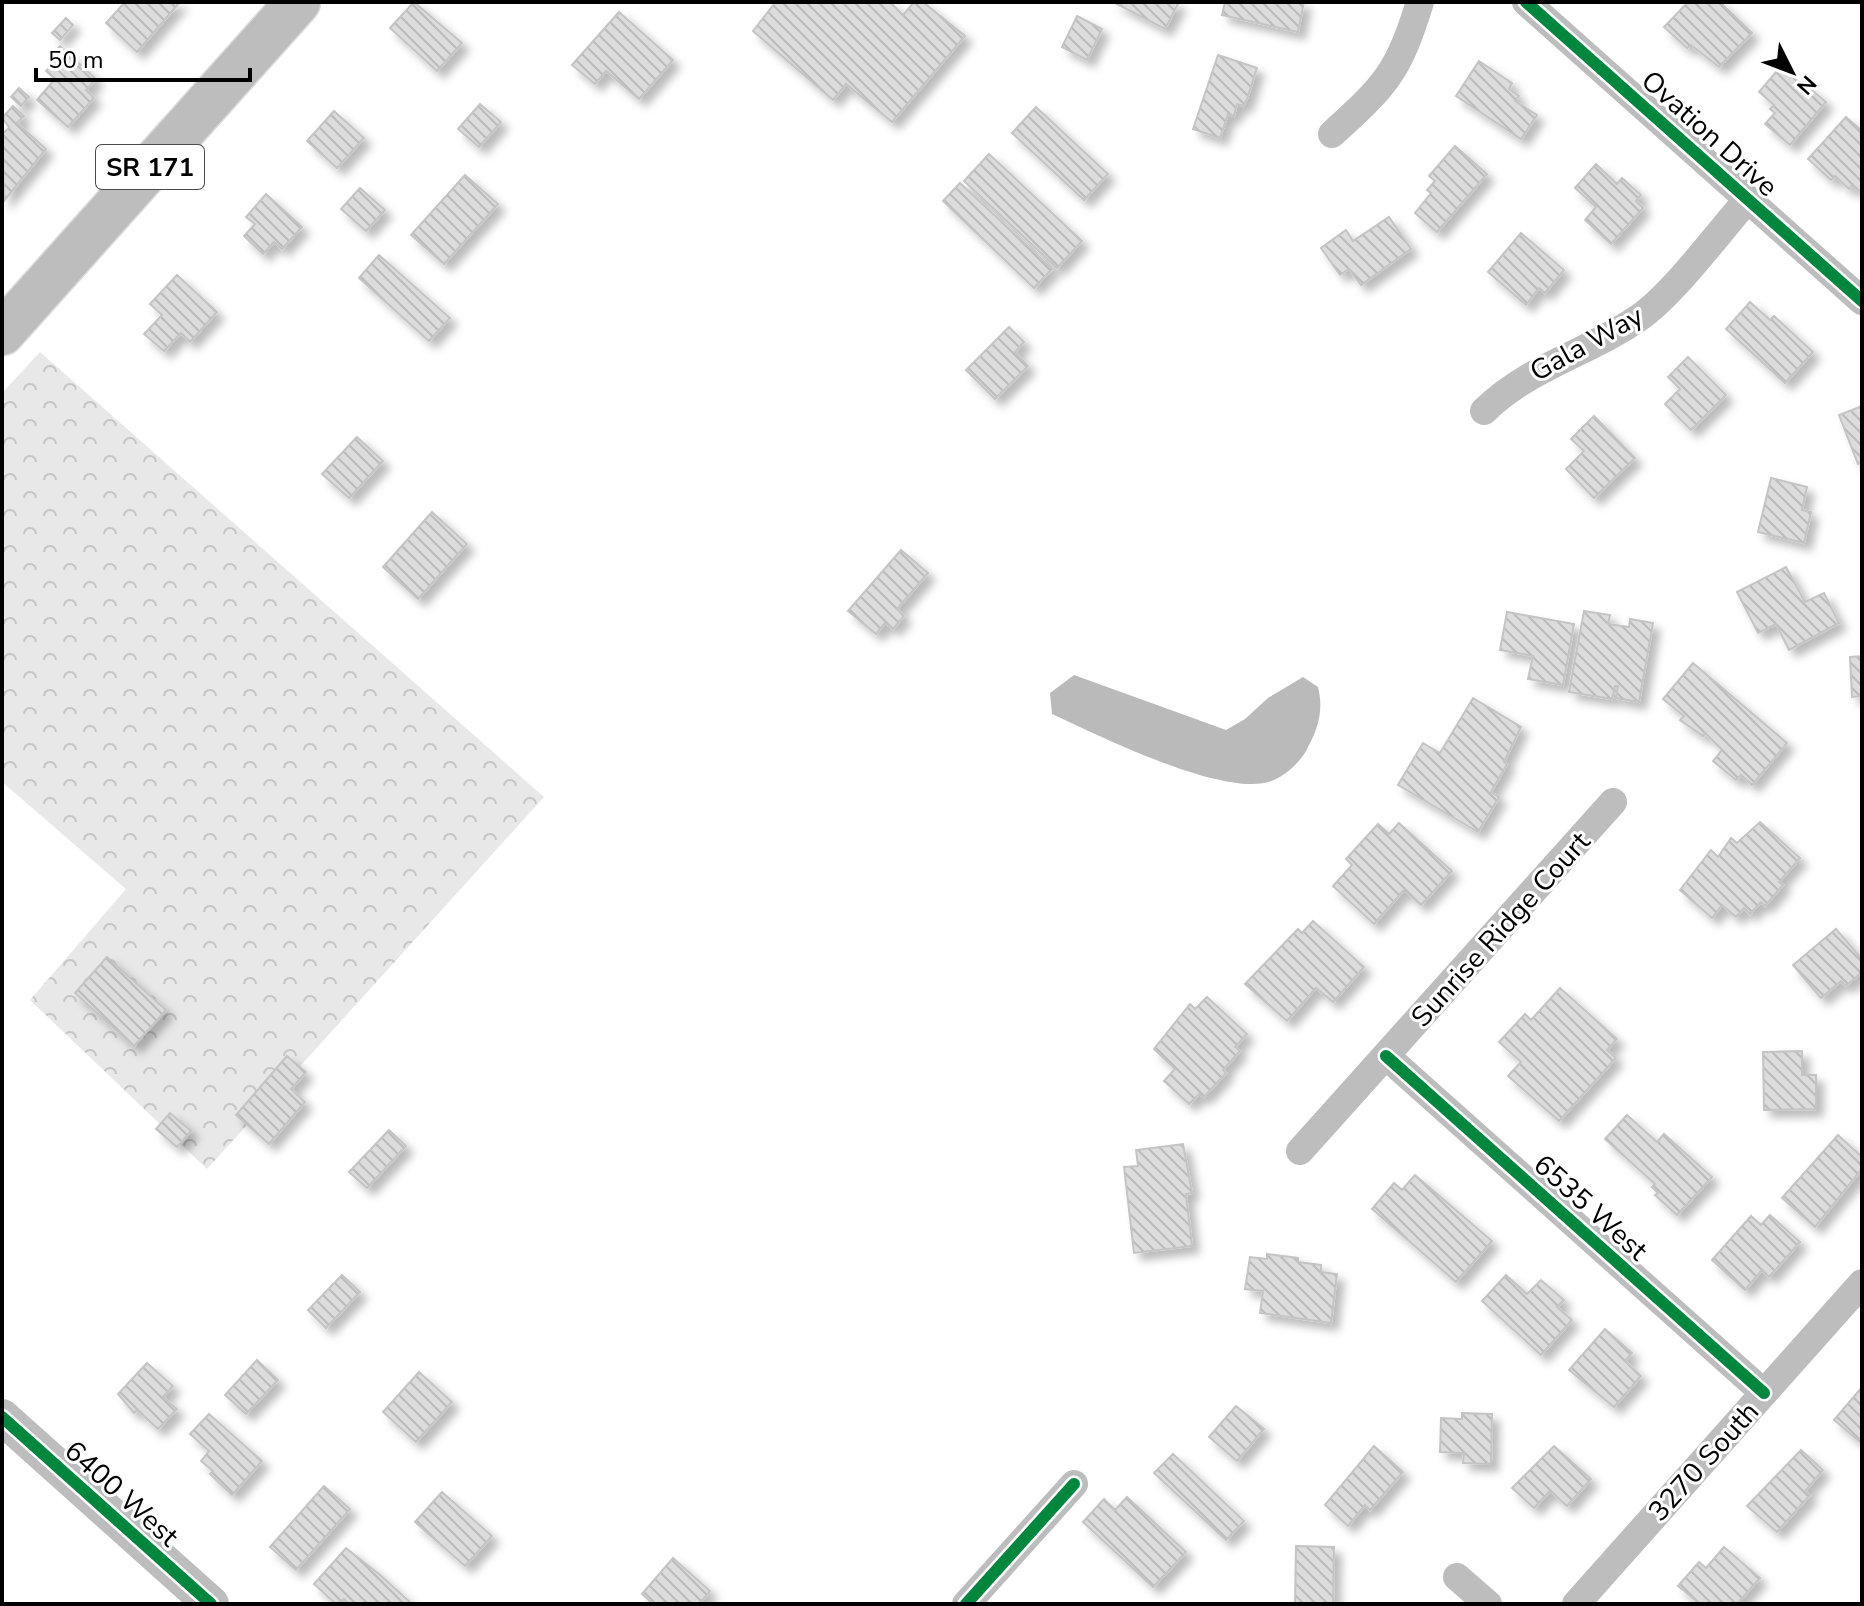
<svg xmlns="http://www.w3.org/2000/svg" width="1864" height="1606" viewBox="0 0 1864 1606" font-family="'Nunito Sans',sans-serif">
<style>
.park{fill:url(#park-crowns)}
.water{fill:#bababa}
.building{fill:url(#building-back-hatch);stroke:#c4c4c4;stroke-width:2;filter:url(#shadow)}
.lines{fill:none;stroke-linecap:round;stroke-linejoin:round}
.primary-casing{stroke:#dbdbdb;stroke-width:47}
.minor{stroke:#bdbdbd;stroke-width:28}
.tertiary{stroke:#bdbdbd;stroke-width:36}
.primary{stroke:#bdbdbd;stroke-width:44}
.cycleway-casing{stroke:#fff;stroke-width:17}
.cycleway{stroke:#00873e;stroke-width:12}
.labels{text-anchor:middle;stroke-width:6;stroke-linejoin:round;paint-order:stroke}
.shield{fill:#fff;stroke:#4c4c4c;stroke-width:2}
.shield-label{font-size:26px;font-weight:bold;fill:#000}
.street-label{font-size:28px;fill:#000;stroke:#fff}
</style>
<defs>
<pattern id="park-crowns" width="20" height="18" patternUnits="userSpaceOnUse" patternTransform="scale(2)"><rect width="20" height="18" fill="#e8e8e8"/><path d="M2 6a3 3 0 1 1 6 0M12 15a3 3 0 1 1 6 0" fill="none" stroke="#c5c5c5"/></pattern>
<pattern id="building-back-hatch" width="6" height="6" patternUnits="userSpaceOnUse" patternTransform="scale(2)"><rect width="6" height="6" fill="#dcdcdc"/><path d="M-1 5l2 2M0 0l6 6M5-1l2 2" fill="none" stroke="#bbb"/></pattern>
<filter id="shadow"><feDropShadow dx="7" dy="7" stdDeviation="4" flood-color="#0004"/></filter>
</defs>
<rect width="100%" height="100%" fill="#fff"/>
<!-- park -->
<path class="park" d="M40,352L544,797L207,1169L30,1000L126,889L2,782V393Z"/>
<!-- water -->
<path class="water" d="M1074,675L1226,730L1245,719L1268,698L1303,677L1318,687C1324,711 1318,729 1306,751C1300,762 1286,775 1274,780C1229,801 1098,735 1052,714L1050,693Z"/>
<!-- building -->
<path class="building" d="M125,2H180L137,52L106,23Z
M414,2L462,43L437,71L390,28Z
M772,2H890L903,15L914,2H923L965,36L892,122L846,84L833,100L753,31L774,4Z
M1113,2H1179L1165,29Z
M1225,2H1304L1298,32L1222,15Z
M1688,2H1720L1752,33L1719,67L1691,45L1687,48L1664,27Z
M619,12L673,60L639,99L606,71L595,84L572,65Z
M1077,16L1102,29L1087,60L1062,47Z
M66,18L73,25L60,40L52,33Z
M60,46L96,79L86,90L94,98L68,127L37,100L55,79L46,71L54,62L50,58Z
M1218,55L1257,68L1247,99L1243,106L1237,104L1234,116L1228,114L1220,138L1193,129Z
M1479,61L1512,83L1509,89L1519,96L1515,101L1537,115L1521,139L1456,96Z
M1782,65L1826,102L1790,145L1765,124L1775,113L1770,109L1774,105L1759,92Z
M19,88L29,97L21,106L11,97Z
M480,104L501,122L479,147L458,129Z
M13,106L24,116L17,123L46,149L4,201L2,130L5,132L9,127L2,118Z
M1036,107L1108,174L1084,200L1012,133Z
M334,111L364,138L337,168L307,141Z
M1846,117L1862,131V194L1852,185L1849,189L1835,176L1831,180L1808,159Z
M1455,146L1487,174L1437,232L1415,213L1431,193L1427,190L1435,181L1429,176Z
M989,154L1082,241L1057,268L964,181Z
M1596,164L1617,184L1622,178L1641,195L1636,201L1643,208L1611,244L1585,220L1596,207L1575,188Z
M465,175L498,204L444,264L411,235Z
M960,183L1052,269L1034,288L943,201Z
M360,188L385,210L366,231L341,209Z
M266,194L302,227L282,249L274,242L263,254L244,236L255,224L246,217Z
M1389,217L1411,249L1361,285L1349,269L1340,275L1321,248L1346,230L1353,241Z
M1521,233L1564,270L1545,293L1539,288L1526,305L1488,272Z
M379,255L450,318L429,341L359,278Z
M177,275L217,312L190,342L181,333L164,351L144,334L162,315L150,304Z
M1750,302L1770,320L1774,316L1813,352L1785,383L1726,329Z
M1009,327L1024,342L1015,352L1028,366L995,399L966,370Z
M1688,357L1726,395L1691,430L1665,404L1680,389L1668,377Z
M1862,406V462L1858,464L1839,415Z
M1594,416L1635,458L1594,498L1566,469L1584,451L1571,439Z
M357,437L383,461L349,498L322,474Z
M1771,478L1807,487L1802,510L1811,512L1804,543L1758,532Z
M432,512L467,544L418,599L383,567Z
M901,550L928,573L897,609L904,616L893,629L885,623L876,634L848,611Z
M1786,567L1805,602L1824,593L1839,623L1789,650L1776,624L1758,633L1737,592Z
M1584,611L1610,615L1608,624L1629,627L1630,619L1653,623L1639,702L1616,698L1618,686H1615L1612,699L1569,692Z
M1507,612L1574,624L1563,685L1528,679L1533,656L1500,650Z
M1862,656V696L1852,697L1850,657Z
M1693,663L1787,743L1752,785L1741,775L1736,780L1713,761L1722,750L1705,733L1703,736L1680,720L1684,716L1663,699Z
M1473,698L1521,727L1504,762L1507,764L1491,792L1499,797L1478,832L1398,785L1423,743L1440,753Z
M1760,822L1800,858L1779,882L1783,885L1765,906L1761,902L1750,914L1744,908L1736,917L1722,905L1712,918L1680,890L1711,850L1718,857L1731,838L1737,843Z
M1399,823L1452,871L1421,905L1404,890L1374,924L1333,886L1352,865L1346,859L1378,824L1389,834Z
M1313,921L1364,967L1333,1002L1316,988L1287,1021L1245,984L1298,929L1302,933Z
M1836,929L1862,959V972L1846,986L1841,981L1821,998L1793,965Z
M107,957L166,1010L134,1046L75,993Z
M1560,988L1617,1039L1607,1050L1616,1058L1559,1121L1508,1076L1521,1062L1499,1042L1525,1014L1531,1020Z
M1207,997L1247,1034L1235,1047L1240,1051L1223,1070L1226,1073L1204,1097L1199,1094L1189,1104L1164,1081L1175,1069L1154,1049L1190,1004L1195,1009Z
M1802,1051V1075H1816V1109L1764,1110L1763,1052Z
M287,1056L306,1072L291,1089L305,1102L269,1144L236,1115Z
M170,1113L191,1131L177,1147L156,1129Z
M1627,1115L1657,1142L1664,1134L1712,1177L1677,1215L1655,1195L1658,1193L1652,1187L1655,1184L1605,1139Z
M389,1130L406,1146L367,1188L349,1172Z
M1838,1135L1862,1157V1169L1815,1227L1782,1198Z
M1183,1144L1192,1193L1186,1194L1192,1246L1134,1253L1124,1167L1138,1166L1136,1150Z
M1415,1175L1492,1241L1456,1282L1372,1209L1394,1183L1402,1190Z
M1770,1215L1800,1242L1769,1277L1762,1270L1745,1290L1712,1260L1751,1216L1761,1225Z
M1267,1254L1298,1258V1262L1321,1265V1272L1337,1274L1331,1323L1260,1313L1263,1291L1245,1289L1250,1257L1267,1259Z
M342,1275L360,1292L326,1328L308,1310Z
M1506,1275L1527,1294L1541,1280L1564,1300L1557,1307L1572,1320L1541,1355L1482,1301Z
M1605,1329L1632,1353L1625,1361L1641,1376L1614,1407L1569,1370Z
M257,1360L278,1380L246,1414L225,1395Z
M147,1363L173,1386L163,1397L177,1409L158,1429L137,1410L134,1413L118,1394Z
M419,1372L452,1402L416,1442L383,1412Z
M1862,1387V1441L1861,1443L1834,1420Z
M1236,1406L1264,1429L1237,1461L1209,1437Z
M1462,1413L1492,1414L1491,1464L1463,1463L1464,1453L1440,1452L1441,1418L1462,1419Z
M209,1414L262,1461L232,1495L210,1474L213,1471L201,1461L209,1451L190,1434Z
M1374,1446L1403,1472L1370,1510L1365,1505L1348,1526L1325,1505Z
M1554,1446L1591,1479L1567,1506L1550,1491L1534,1508L1512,1488Z
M1801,1450L1823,1470L1805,1491L1810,1495L1777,1532L1747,1506Z
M1173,1454L1244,1521L1226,1540L1154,1473Z
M324,1486L350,1509L296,1570L270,1547Z
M442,1492L492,1536L465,1566L415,1522Z
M1127,1497L1186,1552L1153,1587L1083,1522L1104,1499L1115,1510Z
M1296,1546L1334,1547L1333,1604H1295Z
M1724,1547L1760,1578L1737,1604H1700L1678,1586L1699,1562L1706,1568Z
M346,1548L379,1574L412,1604H349L344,1599L336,1604L314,1584Z
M673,1558L710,1591L699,1604H653L642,1594Z"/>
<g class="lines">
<defs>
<path id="primary" d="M2,333L298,2"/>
</defs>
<!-- primary casing -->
<use href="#primary" class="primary-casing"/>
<!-- minor -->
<path class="minor" d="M1526,2L1862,301
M1332,134C1386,85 1398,73 1420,2
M1484,411C1530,366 1589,353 1640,317C1674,293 1719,232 1748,199
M1386,1056L1764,1393
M1300,1151L1613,802
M1457,1577L1488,1604
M966,1604L1074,1484
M1576,1604L1862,1283"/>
<!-- tertiary -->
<path class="tertiary" d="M2,1417L211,1604"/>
<!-- primary -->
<use href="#primary" class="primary"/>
<defs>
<path id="cycleway" d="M1526,2L1862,301
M1386,1056L1764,1393
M2,1417L211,1604
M966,1604L1074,1484"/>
</defs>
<!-- cycleway casing -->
<use href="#cycleway" class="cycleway-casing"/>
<!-- cycleway -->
<use href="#cycleway" class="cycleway"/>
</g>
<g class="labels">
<!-- shield labels -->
<rect class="shield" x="96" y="145" width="108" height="44" rx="6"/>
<g class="shield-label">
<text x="150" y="176">SR 171</text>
</g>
<!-- street labels -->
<g class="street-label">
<text transform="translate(1710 133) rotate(42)" y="10">Ovation Drive</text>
<text transform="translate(1586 343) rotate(-29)" y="10">Gala Way</text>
<text transform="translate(1500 929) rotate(-48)" y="10">Sunrise Ridge Court</text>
<text transform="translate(1591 1207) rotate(42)" y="10">6535 West</text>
<text transform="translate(1703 1461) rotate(-48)" y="10">3270 South</text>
<text transform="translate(122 1493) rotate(42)" y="10">6400 West</text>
</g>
</g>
<!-- border -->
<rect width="1864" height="1606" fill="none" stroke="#000000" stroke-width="8"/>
<!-- north arrow -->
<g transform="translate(1792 72) rotate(132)" stroke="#ffffff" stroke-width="6" paint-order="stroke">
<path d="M0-6L14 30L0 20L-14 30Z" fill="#000000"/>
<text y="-12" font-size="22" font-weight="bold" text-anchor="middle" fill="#000000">N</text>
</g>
<!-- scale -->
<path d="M36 68v12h214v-12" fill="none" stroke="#000000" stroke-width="4"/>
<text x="48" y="68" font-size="24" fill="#000000" stroke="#ffffff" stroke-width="6" paint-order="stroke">50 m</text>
</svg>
